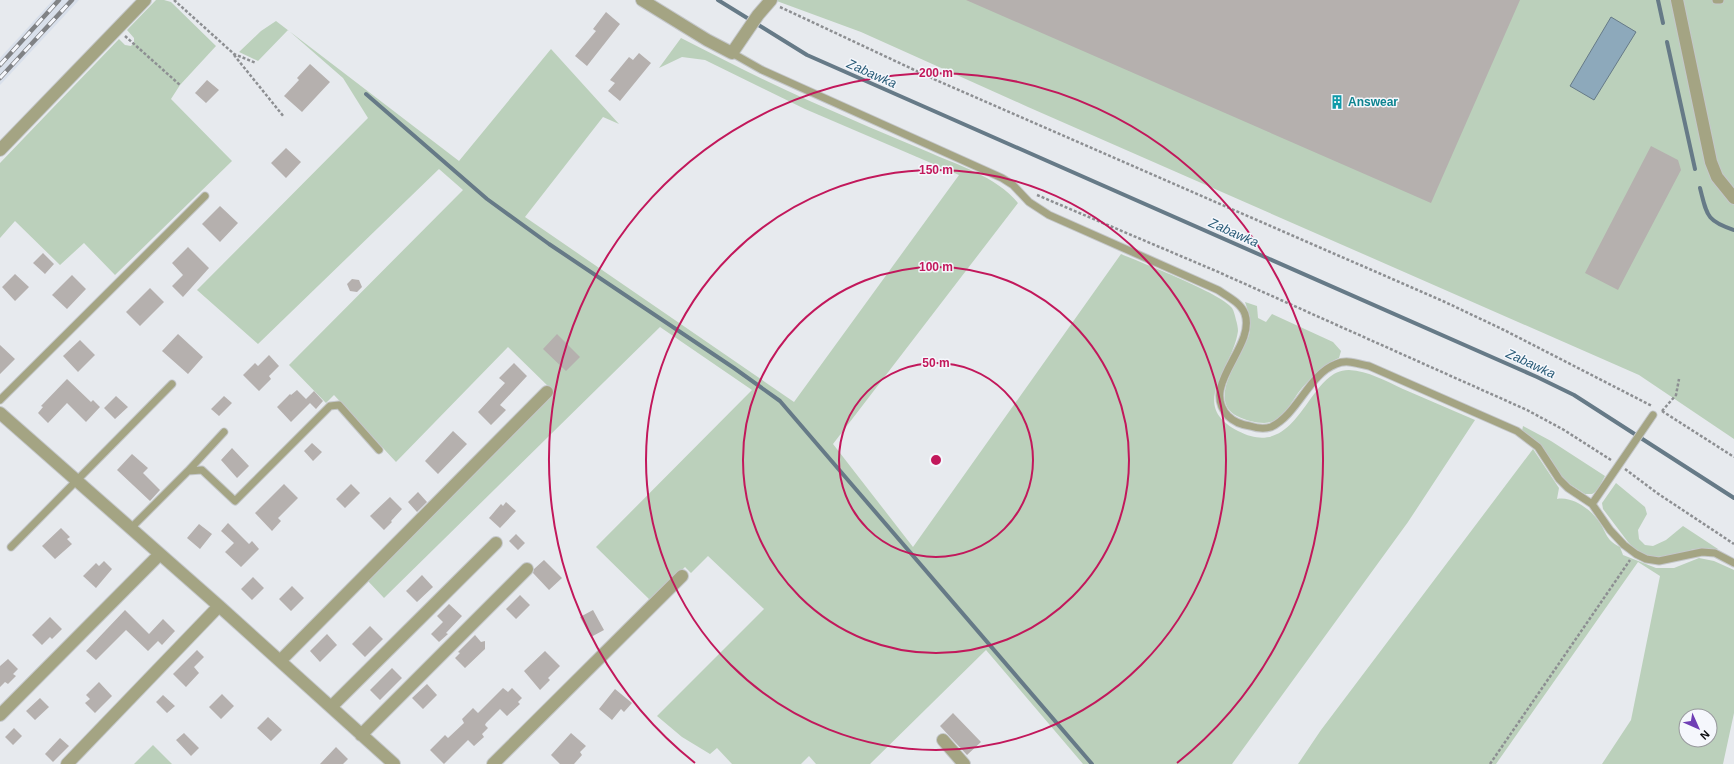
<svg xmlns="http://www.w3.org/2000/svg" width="1734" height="764" viewBox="0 0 1734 764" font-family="Helvetica,sans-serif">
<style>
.built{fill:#d9e0eb}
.green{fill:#bbd0bb;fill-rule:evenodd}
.water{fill:#8da9bb;stroke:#667a87}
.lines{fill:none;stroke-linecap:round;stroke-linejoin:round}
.stream{stroke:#667a87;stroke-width:4}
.building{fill:#b5b0ae}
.lane-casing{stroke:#c4c7ca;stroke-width:9}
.street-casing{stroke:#c4c7ca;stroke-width:14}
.path{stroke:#8d8f92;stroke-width:2.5;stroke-dasharray:3 2;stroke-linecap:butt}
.lane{stroke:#a4a483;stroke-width:7}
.street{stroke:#a4a483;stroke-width:12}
.rail-casing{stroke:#808285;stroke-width:4.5}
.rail{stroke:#f5f7fc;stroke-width:3;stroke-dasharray:9;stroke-linecap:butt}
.ring{fill:none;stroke:#c2185b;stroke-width:2}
.labels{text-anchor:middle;stroke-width:3;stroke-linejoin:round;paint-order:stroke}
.culture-label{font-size:12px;font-weight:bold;fill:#0d838f;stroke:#f5f7fc;text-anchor:start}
.water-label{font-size:13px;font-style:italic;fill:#295b77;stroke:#f5f7fc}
.centre{fill:#c2185b;stroke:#f5f7fc;stroke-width:2}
.ring-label{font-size:12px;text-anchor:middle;font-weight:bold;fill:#c2185b;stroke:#f5f7fc;stroke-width:3;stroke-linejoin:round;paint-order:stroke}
</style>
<rect width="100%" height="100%" fill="#e7eaee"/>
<!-- built -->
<path class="built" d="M53,0H79L0,85V58Z"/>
<!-- green -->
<path class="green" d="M156,0H164L171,2L216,46L180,85L171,99L232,161L115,275L84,243L60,265L15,221L0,238V163L119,39L125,45L131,46L134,42V38L127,30Z
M774,0H1734V439L1639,375L1028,107L861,32Z
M276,21L459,161L551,49L619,124L603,117L525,217L794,402L959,175L805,109L705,60L682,57L659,68L681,38C724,60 767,82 812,102C850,119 888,135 926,151C957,165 996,176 1018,203L833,444L913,547L1121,254C1142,263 1221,293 1232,308C1234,311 1235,316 1236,320C1237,323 1238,328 1238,331C1233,369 1187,405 1238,431C1300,463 1307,369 1349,370C1368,371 1386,381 1403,389C1427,399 1451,410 1475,420L1408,522L1232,764H1083L986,650L870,764H816L809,756L801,764H732L717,748L710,754L682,737L657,716L764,609L708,556L691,573L685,567L651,601L596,547L752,390L660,327L384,598L367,580L552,390L508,347L396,462L334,395L326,403L289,365L463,190L439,169L258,344L197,290L368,118L343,78L288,30L258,61L239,52L261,31Z
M1245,302L1257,306L1258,318L1266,322L1272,314L1333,342L1341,351L1339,358C1324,364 1313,376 1302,388C1291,401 1283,423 1264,423C1255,423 1245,420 1237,416C1206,400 1242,357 1249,335C1252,324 1249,313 1245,302Z
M1523,426L1551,441L1605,476L1597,491L1592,494H1585L1565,481L1558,472L1551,459L1538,443L1522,431Z
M1533,449L1559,488L1557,499C1571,496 1589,508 1597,519C1607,531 1604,539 1620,547L1623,555L1656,568H1674L1699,558L1714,561L1734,570V713L1723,764H1602L1631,720L1660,576L1638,562L1496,764H1298L1321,730ZM1686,716H1710V740H1686Z
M1616,483L1645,507L1647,514L1638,530L1639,539L1645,545L1653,546L1666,540L1683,526L1718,549H1694L1676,555L1657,557L1640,554L1628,542L1603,509L1602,503Z
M153,745L172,764H134Z"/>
<!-- water -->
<path class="water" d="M1611,17L1636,32L1594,100L1570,86Z"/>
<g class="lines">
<!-- stream -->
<path class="stream" d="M718,0L807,55L1537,377L1574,395L1734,498
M1658,0L1663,23
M1667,42L1695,169
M366,94L487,199L549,244L734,368L780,401L1092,764
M1700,188C1707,215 1706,221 1734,230"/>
</g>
<!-- building -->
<path class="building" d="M966,0H1520L1431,203Z
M606,12L620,24L587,66L575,56L596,31L593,29Z
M639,53L651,63L620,101L608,91L615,83L610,80L629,57L633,60Z
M310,64L330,82L302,112L284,96L299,80L297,78Z
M207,80L219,90L206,103L195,93Z
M1651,146L1678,160L1681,170L1618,290L1585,273Z
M286,148L301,162L286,178L271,163Z
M220,206L238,223L220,242L202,224Z
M188,247L209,268L183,297L172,286L183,275L172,263Z
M43,253L54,264L45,274L33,263Z
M15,274L29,287L15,301L2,287Z
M72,275L86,289L67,309L52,295Z
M352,279L359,280L362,287L357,292L350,291L347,284Z
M150,288L164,302L140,326L126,312Z
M178,334L203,357L188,374L162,351Z
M557,334L580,357L566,371L543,349Z
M80,340L95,355L78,372L63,356Z
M0,345L15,359L0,374Z
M269,355L279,366L269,376L271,379L259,391L243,375L255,363L258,366Z
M514,363L527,376L500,405L506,410L491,425L478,412L505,383L499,378Z
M67,379L91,402L93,400L100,407L86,422L67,403L48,423L38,413L43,407L41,406Z
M297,390L310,403L291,422L277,407L290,394L291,395Z
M314,391L323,401L316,409L306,399Z
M116,396L128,407L115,419L104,408Z
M224,396L232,403L219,416L211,409Z
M453,431L467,444L438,474L425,461Z
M312,443L322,452L313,461L304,451Z
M232,448L249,466L237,478L221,460Z
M132,454L148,468L143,473L160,490L150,501L117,470Z
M284,484L298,498L278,518L281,521L272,531L255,513Z
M351,484L360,493L345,508L336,499Z
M418,492L427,502L417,512L408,502Z
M390,497L402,509L391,521L392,522L384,530L370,516Z
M506,502L516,511L500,528L489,518L501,504L503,506Z
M228,523L249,544L252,541L259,549L241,567L225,552L234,543L221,531Z
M199,524L212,534L200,549L187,538Z
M61,528L70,537L67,539L72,544L55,559L42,546Z
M516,534L525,543L518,550L509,541Z
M544,560L562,578L549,590L533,573L534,569Z
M104,561L112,569L96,588L83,576L96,563L99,566Z
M422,575L433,587L417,602L406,591Z
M253,577L264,588L252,600L241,589Z
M292,586L304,598L291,611L279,599Z
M520,595L530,605L516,619L506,609Z
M449,604L462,616L446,633L448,634L439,642L431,634L443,622L437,616Z
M125,610L149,634L163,619L175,631L162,645L158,641L148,651L126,630L96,660L86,651Z
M593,610L604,630L591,637L580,617Z
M50,617L62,629L52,639L50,637L42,645L32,635Z
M370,626L383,639L365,657L352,644Z
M327,634L337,645L320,662L310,651Z
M475,635L481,642L485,641V649L465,668L455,658L460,653L458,652Z
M197,650L204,657L194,667L199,673L186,687L173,674Z
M545,651L560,666L548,678L550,680L540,690L524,671Z
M8,659L18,669L13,674L16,676L8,684L5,682L0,687V666Z
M392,668L402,678L380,700L370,690Z
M99,682L112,696L95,713L85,703L90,699L86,695Z
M427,684L437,695L423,709L412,698Z
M503,688L508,692L512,688L522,698L518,702L520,704L507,716L500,709L486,723L485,725L488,728L482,734L484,737L474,746L468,740L444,764L430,750L445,735L448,738L464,723L462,719L473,708L478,713Z
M615,689L632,703L624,712L621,709L612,720L599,709Z
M222,694L234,706L221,719L209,707Z
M163,695L175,706L167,713L156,702Z
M40,698L49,707L35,720L26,711Z
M953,713L981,742L967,755L940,726Z
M268,717L282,730L271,741L257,728Z
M14,728L22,736L13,745L5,737Z
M184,733L199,748L191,756L176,740Z
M571,733L586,746L580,752L582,755L574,764H560L551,755Z
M60,738L69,746L53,762L45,754Z
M336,747L348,759L343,764H320Z"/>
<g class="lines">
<defs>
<path id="lane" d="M1716,0H1720
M732,53L762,70L1002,178L1013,185L1029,202L1049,215L1218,290C1227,296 1241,303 1245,314C1256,347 1199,385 1228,416C1234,422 1243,425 1250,426C1256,428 1265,429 1271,427C1298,414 1309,374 1336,364C1347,359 1358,364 1369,366L1517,431L1538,447L1559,479L1568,488L1592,504L1610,530L1624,545L1636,554L1646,559L1659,561L1702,552L1715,553L1734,563
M0,400L205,196
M188,471L224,432
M1592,504L1653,415
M130,529L188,471L202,470L235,501L330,406L339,405L379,450
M11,547L172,384"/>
<path id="street" d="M642,0L707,40L732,53L758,15L771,0
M1677,0L1711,162L1717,177L1734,198
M0,150L145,0
M0,413L219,606L394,764
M280,661L547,392
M331,707L496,543
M0,715L159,555
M361,735L527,569
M943,740L964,764
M67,764L219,606
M493,764L682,576"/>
</defs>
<!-- lane casing -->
<use href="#lane" class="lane-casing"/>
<!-- street casing -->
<use href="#street" class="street-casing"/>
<!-- path -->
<path class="path" d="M174,0L234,54L256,63
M780,7L938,81L1445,302L1504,330L1652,406
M125,36L180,85
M234,55L284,117
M1037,195L1216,271L1527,410L1564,430L1611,460
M1662,411L1734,457
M1662,411L1676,395L1679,379
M1625,469L1657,493L1734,544
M1490,764L1630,560"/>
<!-- lane -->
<use href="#lane" class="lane"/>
<!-- street -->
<use href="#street" class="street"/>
<defs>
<path id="rail" d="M0,65L59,0
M0,78L72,0"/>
</defs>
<!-- rail casing -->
<use href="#rail" class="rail-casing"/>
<!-- rail -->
<use href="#rail" class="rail"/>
</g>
<!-- distance rings -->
<g class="ring">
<circle cx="936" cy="460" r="97"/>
<circle cx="936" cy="460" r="193"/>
<circle cx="936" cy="460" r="290"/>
<path d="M695 763A387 387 0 1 1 1177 763"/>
</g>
<!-- icons -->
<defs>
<symbol id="building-bare" viewBox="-9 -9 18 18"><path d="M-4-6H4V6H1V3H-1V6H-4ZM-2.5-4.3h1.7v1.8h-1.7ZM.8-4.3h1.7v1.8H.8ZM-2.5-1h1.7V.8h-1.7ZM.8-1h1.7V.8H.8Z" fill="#0f9aa8" stroke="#f5f7fc" stroke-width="2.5" paint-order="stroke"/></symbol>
</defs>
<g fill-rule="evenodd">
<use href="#building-bare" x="1327" y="92" width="20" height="20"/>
</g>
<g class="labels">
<!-- culture labels -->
<g class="culture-label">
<text x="1348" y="106">Answear</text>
</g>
<!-- water labels -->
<g class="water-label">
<text transform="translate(872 73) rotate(24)" y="5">Zabawka</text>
<text transform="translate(1234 232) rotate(24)" y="5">Zabawka</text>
<text transform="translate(1531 363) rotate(25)" y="5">Zabawka</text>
</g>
</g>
<circle cx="936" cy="460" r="6" class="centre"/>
<g class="ring-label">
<text x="936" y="77">200 m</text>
<text x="936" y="174">150 m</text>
<text x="936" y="271">100 m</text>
<text x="936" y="367">50 m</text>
</g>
<!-- north arrow -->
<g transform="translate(1698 728) rotate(135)"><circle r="19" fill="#f5f7fc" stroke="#98999d"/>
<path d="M0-3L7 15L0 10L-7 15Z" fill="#6f3eb5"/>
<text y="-6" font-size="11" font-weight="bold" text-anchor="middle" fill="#0c0d0f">N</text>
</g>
</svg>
